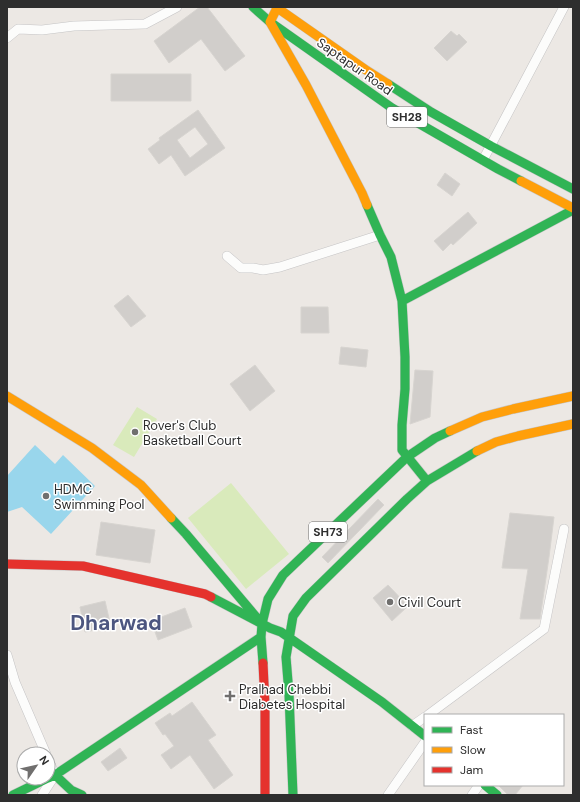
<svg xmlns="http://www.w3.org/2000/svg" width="580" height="802" viewBox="0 0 580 802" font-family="'DM Sans',sans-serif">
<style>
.pitch{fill:#d9eabb}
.water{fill:#99d6ec}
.building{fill:#d1cecb;stroke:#d7d4d0;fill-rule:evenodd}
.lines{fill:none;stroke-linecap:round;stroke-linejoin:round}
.street-casing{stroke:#c5c4c5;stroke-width:10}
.fast-casing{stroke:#c5c4c5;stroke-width:10}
.slow-casing{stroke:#c5c4c5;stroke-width:10}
.jam-casing{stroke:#c5c4c5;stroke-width:10}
.street{stroke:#fcfcfb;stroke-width:9}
.fast{stroke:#30b455;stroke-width:9}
.slow{stroke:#ff9f0a;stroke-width:9}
.jam{stroke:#e5322d;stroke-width:9}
.poi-dot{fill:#706f6e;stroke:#fff;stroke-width:1.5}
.labels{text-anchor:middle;stroke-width:3;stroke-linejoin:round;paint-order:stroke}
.shield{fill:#fff;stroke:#6d6d6d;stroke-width:1}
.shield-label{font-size:12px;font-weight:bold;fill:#2e2e2e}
.street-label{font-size:13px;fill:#2e2e2e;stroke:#fff}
.poi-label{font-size:13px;fill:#2e2e2e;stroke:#fff;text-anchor:start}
.town-label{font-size:21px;font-weight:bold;fill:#4d5680;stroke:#fff}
</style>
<rect width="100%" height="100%" fill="#ece8e4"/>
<!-- pitch -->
<path class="pitch" d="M137,407L157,419L134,457L113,445Z
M231,483L289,554L246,589L188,518Z"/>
<!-- water -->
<path class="water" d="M35,445L55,464L63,455L95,486L51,534L22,507L7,512V476Z"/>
<!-- building -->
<path class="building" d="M200,7H207L245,56L225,71L201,39L169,63L154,41Z
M451,31L457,36L459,34L467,42L447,61L434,48Z
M111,74H191V101H111Z
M198,110L225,148L185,176L171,155L159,164L148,149L160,140L159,138ZM195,127L208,144L190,158L177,140Z
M445,173L460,184L452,196L437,185Z
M468,212L477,223L453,245L451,243L443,251L434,241Z
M128,295L146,316L131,327L114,306Z
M301,307H328L329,333H301Z
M341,347L368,350L366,367L339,364Z
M255,365L275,391L250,411L230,384Z
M415,370L433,371L430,417L410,424Z
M378,499L384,505L328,563L322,557Z
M510,513L554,517L549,557L540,619H520L528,569L502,568Z
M101,522L155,530L150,563L96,555Z
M388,585L408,606L392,621L373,598Z
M105,601L111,627L85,632L80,607Z
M185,608L192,627L158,640L151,621Z
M192,702L216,735L208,740L233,775L214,789L190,755L171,769L161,755L174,746L165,734L163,735L155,723L170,713L172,716Z
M120,748L127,758L108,771L101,762Z
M498,785H523L515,795H508Z"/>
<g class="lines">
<defs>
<path id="street" d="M7,38L18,29L42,30L74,26L145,24L177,7
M483,160L564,7
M227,256L241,268H253L263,270L280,267L380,235
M7,655L15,682L46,754
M428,715L544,629L564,529
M412,726L425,717
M42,795L55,775L48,759
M388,795L425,742
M472,795L479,785"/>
<path id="fast" d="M253,7L270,22L392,108L498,169L521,181
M388,84L431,112L491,146L573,189
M367,205L380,235L391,257L402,301L405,357V389L402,425V450L427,481
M402,301L573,210
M171,518L186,534L257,618
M211,597L270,628L281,632L382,702L425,736
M263,663L261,637L262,624L268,599L283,575L407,457L435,438L450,431
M55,775L71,790L82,795
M48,778L55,775L261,637
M485,785L497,795
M13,795L48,778
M293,795L289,694L286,657L293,616L306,598L407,499L427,481L477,451"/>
<path id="slow" d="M276,7L366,70L388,84
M277,8L270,22L306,85L362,193L367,205
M521,181L573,208
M7,396L92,448L141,485L171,518
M450,431L482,417L513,409L573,396
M477,451L496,442L518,436L573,424"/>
<path id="jam" d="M7,564L83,566L205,594L211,597
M263,663L265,705V795"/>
</defs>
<!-- street casing -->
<use href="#street" class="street-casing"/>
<!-- fast casing -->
<use href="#fast" class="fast-casing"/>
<!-- slow casing -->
<use href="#slow" class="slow-casing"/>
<!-- jam casing -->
<use href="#jam" class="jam-casing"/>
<!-- street -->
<use href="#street" class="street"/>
<!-- fast -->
<use href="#fast" class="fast"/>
<!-- slow -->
<use href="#slow" class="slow"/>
<!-- jam -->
<use href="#jam" class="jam"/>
</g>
<!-- markers -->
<g class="poi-dot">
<circle cx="135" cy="432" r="4"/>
<circle cx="46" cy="496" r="4"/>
<circle cx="390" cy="602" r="4"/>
<path d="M228 690h4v4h4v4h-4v4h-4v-4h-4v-4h4z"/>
</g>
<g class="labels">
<!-- shield labels -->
<g class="shield">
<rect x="387" y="107" width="40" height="20" rx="3"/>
<rect x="309" y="522" width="38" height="20" rx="3"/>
</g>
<g class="shield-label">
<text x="407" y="121">SH28</text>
<text x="328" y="536">SH73</text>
</g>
<!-- street labels -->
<g class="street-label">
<text transform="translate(355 66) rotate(35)" y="5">Saptapur Road</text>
</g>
<!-- poi labels -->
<g class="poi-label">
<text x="143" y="430">Rover's Club<tspan x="143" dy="15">Basketball Court</tspan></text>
<text x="54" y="494">HDMC<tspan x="54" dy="15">Swimming Pool</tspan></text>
<text x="398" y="607">Civil Court</text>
<text x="239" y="694">Pralhad Chebbi<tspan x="239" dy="15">Diabetes Hospital</tspan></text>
</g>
<!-- town labels -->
<g class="town-label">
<text x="116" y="630">Dharwad</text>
</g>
</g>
<!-- border -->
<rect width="580" height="802" fill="none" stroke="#2e2e2e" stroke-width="16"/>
<!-- legend -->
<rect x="424" y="714" width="140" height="72" fill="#ffffff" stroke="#ababab"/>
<rect x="432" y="727" width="20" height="6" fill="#30b455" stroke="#ababab"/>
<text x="460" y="734" font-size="12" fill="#2e2e2e">Fast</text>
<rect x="432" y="747" width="20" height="6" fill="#ff9f0a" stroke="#ababab"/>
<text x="460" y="754" font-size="12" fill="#2e2e2e">Slow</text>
<rect x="432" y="767" width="20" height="6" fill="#e5322d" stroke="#ababab"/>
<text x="460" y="774" font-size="12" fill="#2e2e2e">Jam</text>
<!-- north arrow -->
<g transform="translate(36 766) rotate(56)"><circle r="19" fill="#ffffff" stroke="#ababab"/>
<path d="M0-3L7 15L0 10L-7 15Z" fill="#706f6e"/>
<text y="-6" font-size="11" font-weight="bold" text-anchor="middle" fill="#2e2e2e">N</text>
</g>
</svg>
